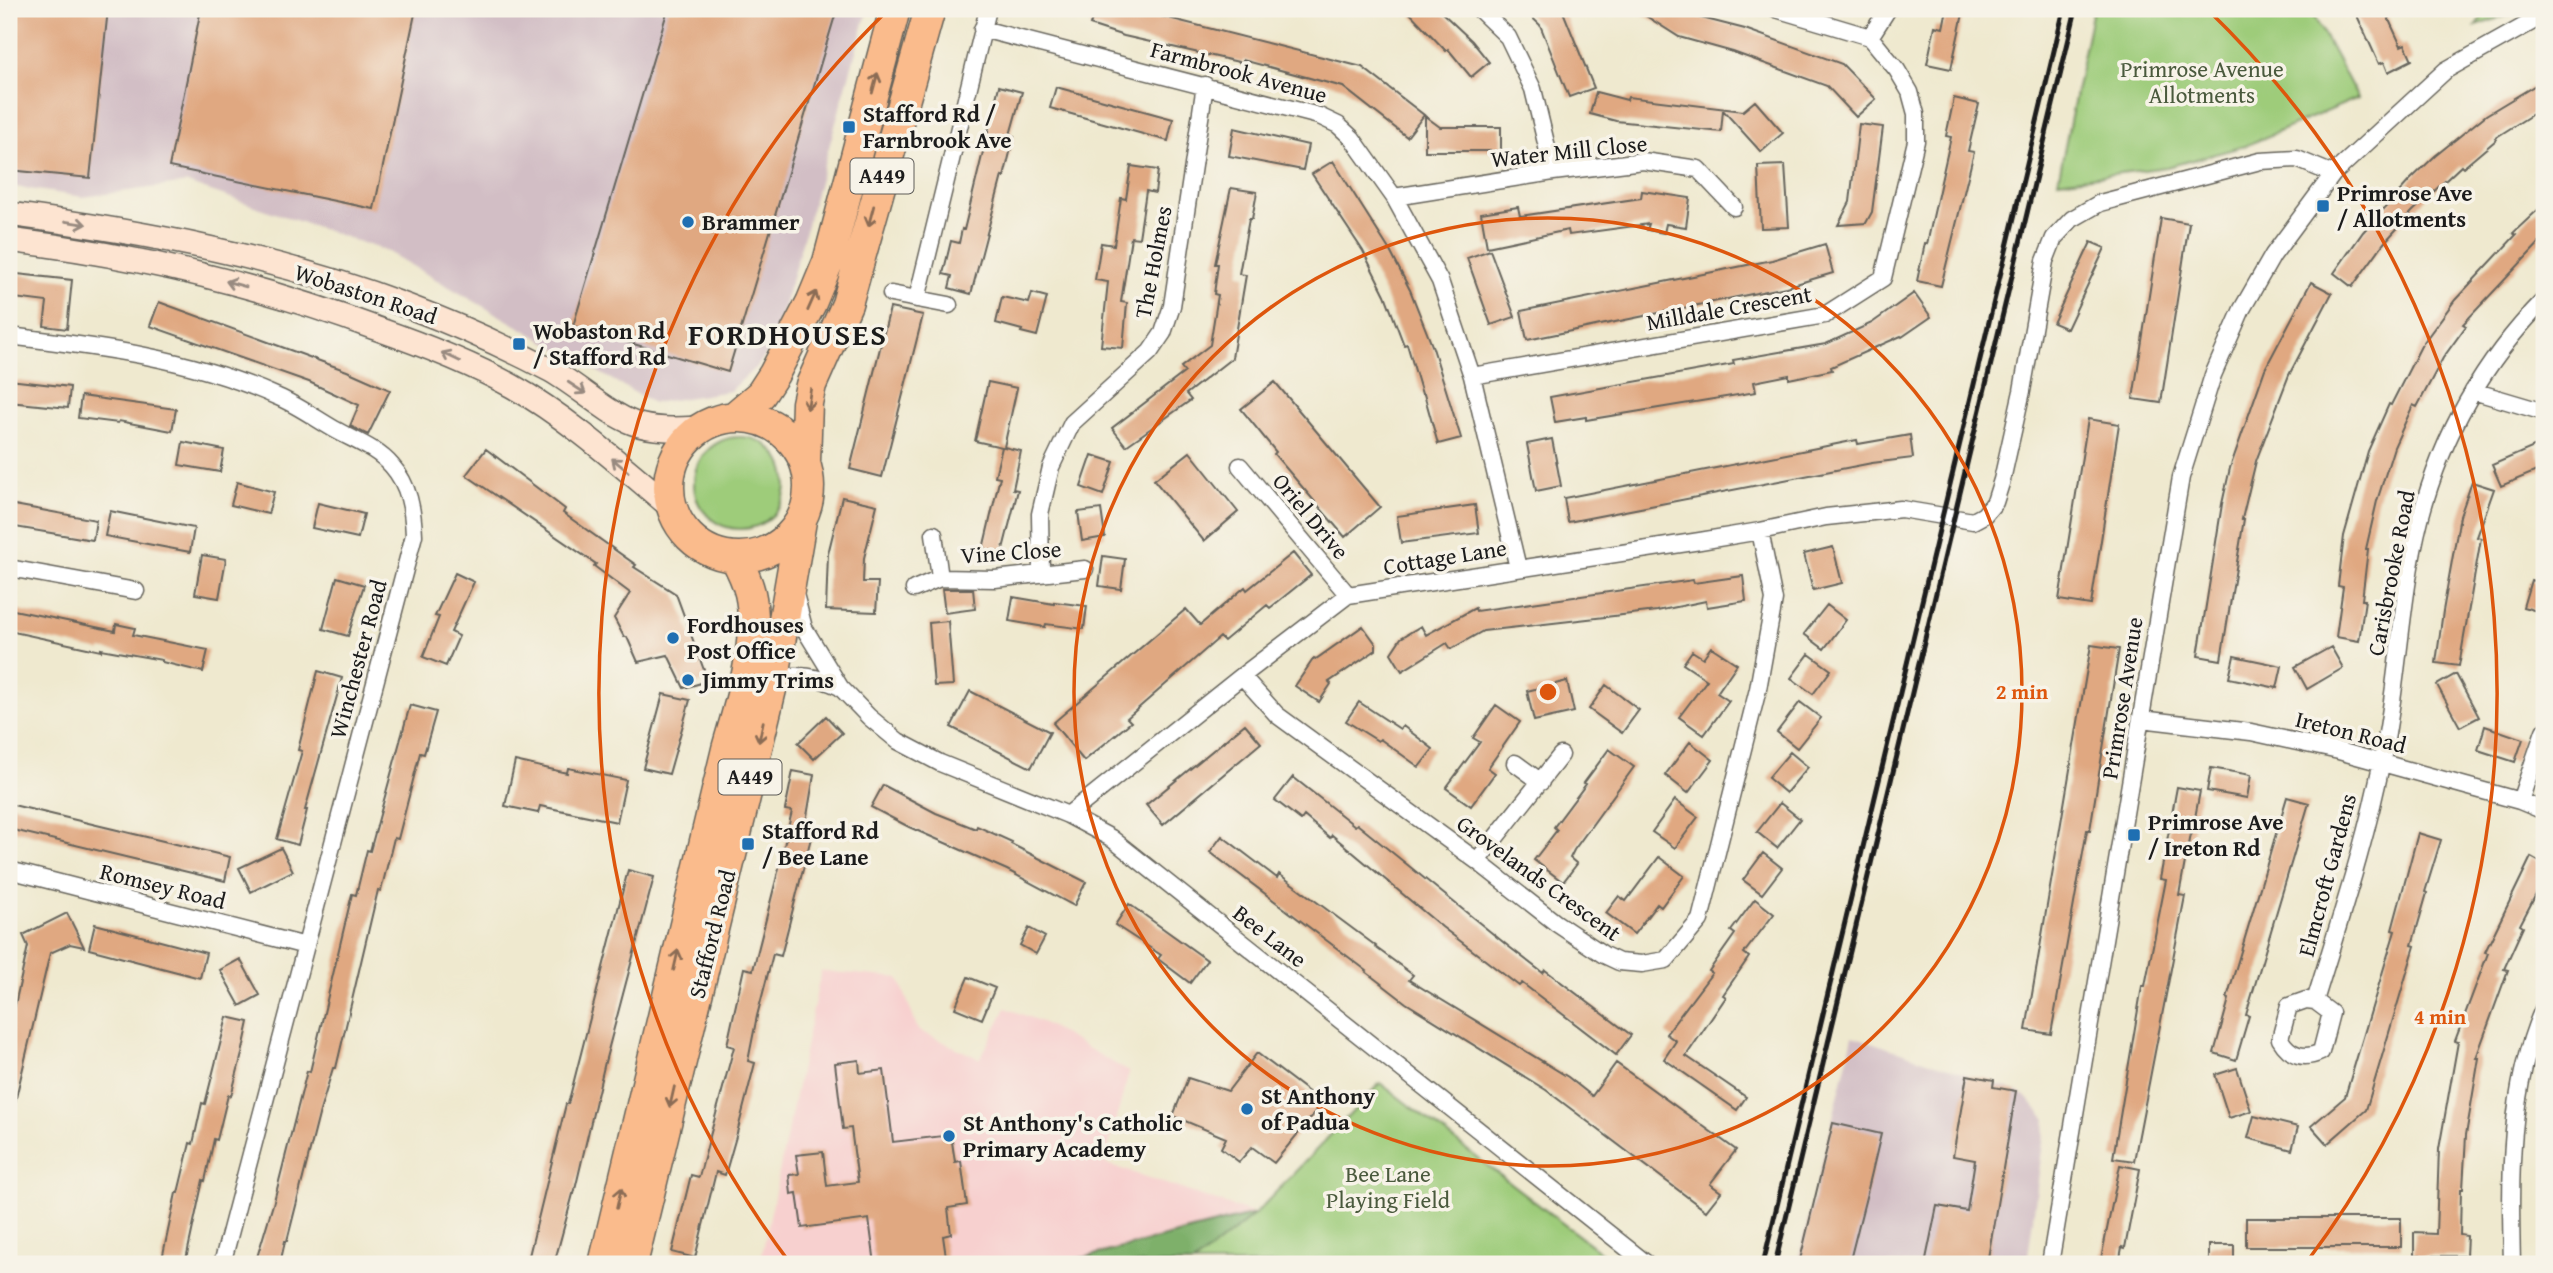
<svg xmlns="http://www.w3.org/2000/svg" width="2553" height="1273" viewBox="0 0 2553 1273" font-family="'Gentium Book Plus',serif">
<style>
.built{fill:#f7d0cf}
.industrial{fill:#d2bec5}
.green{fill:#9ecc7a;stroke:#5d744b;stroke-width:2}
.forest{fill:#7eb06a;stroke:#4d6643;stroke-width:2}
.building{fill:#e0a881}
.lines{fill:none;stroke-linecap:round;stroke-linejoin:round}
.street-casing{stroke:#66645b;stroke-width:19}
.secondary-casing{stroke:#66645b;stroke-width:26}
.highway-casing{stroke:#66645b;stroke-width:33}
.street{stroke:#fff;stroke-width:16}
.secondary{stroke:#fde4d1;stroke-width:23}
.highway{stroke:#fabb8c;stroke-width:30}
.rail{stroke:#1c1c1c;stroke-width:5}
.oneway{stroke:#8b6c54}
.oneway2{stroke:#988a80}
.ring{fill:none;stroke:#de560d;stroke-width:3.5}
.poi-dot{fill:#1f6fb2;stroke:#f7f3e8;stroke-width:2.5}
.labels{text-anchor:middle;stroke-width:7;stroke-linejoin:round;paint-order:stroke}
.shield{fill:#f7f3e8;stroke:#5e5c59;stroke-width:2}
.shield-label{font-size:21px;font-weight:bold;fill:#1c1c1c}
.park-label{font-size:23px;fill:#4a5a3d;stroke:#f7f3e8}
.street-label{font-size:23px;fill:#1c1c1c;stroke:#f7f3e8}
.poi-label{font-size:23px;font-weight:bold;fill:#1c1c1c;stroke:#f7f3e8;text-anchor:start}
.district-label{font-size:30px;font-weight:bold;letter-spacing:2px;fill:#1c1c1c;stroke:#f7f3e8}
.centre{fill:#de560d;stroke:#f7f3e8;stroke-width:3.5}
.ring-label{font-size:21px;text-anchor:middle;font-weight:bold;fill:#de560d;stroke:#f7f3e8;stroke-width:7;stroke-linejoin:round;paint-order:stroke}
</style>
<rect width="100%" height="100%" fill="#f7f3e8"/>
<filter id="ink" filterUnits="userSpaceOnUse"><feTurbulence type="fractalNoise" baseFrequency=".0143" numOctaves="2"/><feDisplacementMap in="SourceGraphic" scale="14" xChannelSelector="R" yChannelSelector="G"/><feConvolveMatrix kernelMatrix="1 2 1 2 8 2 1 2 1" color-interpolation-filters="sRGB"/></filter>
<filter id="wash" filterUnits="userSpaceOnUse"><feTurbulence type="fractalNoise" baseFrequency=".00686" numOctaves="4" result="noise"/><feDisplacementMap in="SourceGraphic" scale="28" xChannelSelector="R" yChannelSelector="G"/><feGaussianBlur stdDeviation="1.57" result="paint"/><feColorMatrix in="noise" values="0 0 0 0 0 0 0 0 0 0 0 0 0 0 0 0 0 1.4 0 .05"/><feComposite in="paint" operator="in"/></filter>
<g filter="url(#wash)">
<rect width="100%" height="100%" fill="#efe9cf"/>
<!-- built -->
<path class="built" d="M821,971L899,978L918,1030L980,1059L1006,1008L1044,1023L1129,1072L1104,1163L1255,1214L1060,1264H760Z"/>
<!-- industrial -->
<path class="industrial" d="M9,9H868L773,345L758,365L730,391L653,403L386,251L187,183L83,197L9,186Z
M1853,1036L2022,1093L2046,1119L2027,1264H1797Z"/>
<!-- green -->
<path class="green" d="M2093,9H2310L2358,98L2245,146L2167,167L2058,181Z
M2487,9H2525L2476,26Z
M694 483a46 46 0 1 1 92 0a46 46 0 1 1-92 0Z
M1380,1083L1609,1259L1611,1264H1060L1255,1214Z"/>
<!-- forest -->
<path class="forest" d="M1255,1214L1193,1264H1060Z"/>
<g id="blocks">
<!-- building -->
<path class="building" d="M9,9H108L90,178L9,170Z
M201,9H416L374,209L169,167Z
M668,9H837L728,372L573,326Z
M1095,9H1133L1362,67L1424,115L1407,137L1343,87L1243,60V63L1124,36L1090,25Z
M1406,9H1438L1472,41L1489,62L1471,77L1448,49L1446,51Z
M1523,9H1562L1594,88L1569,97L1540,25Z
M1635,9H1683L1694,16L1745,29L1842,64L1876,99L1856,117L1827,86L1733,52L1679,37Z
M1947,9H1964L1951,69L1927,64L1935,26L1943,28Z
M2354,9H2384L2401,46L2405,44L2412,60L2388,72L2384,62L2379,64Z
M2544,80V107L2495,138L2496,140L2463,168L2461,166L2412,212L2384,243L2352,287L2334,273L2363,232L2410,180L2435,156L2486,115Z
M999,86L1022,92L1010,135L1014,136L1004,177L1002,176L971,294L949,288L952,276L943,274L951,241L959,243L962,229L964,230Z
M1056,87L1173,119L1168,141L1050,108Z
M1596,92L1627,100L1628,97L1743,111L1755,101L1783,133L1761,152L1723,110L1721,132L1616,121L1590,114Z
M1954,98L1979,104L1968,151L1974,152L1941,286L1917,281L1925,243L1927,244L1951,137L1946,136Z
M1425,116L1440,127H1501V151H1425Z
M1859,124L1883,127L1872,212L1866,223L1838,225L1850,202Z
M1234,128L1308,145L1303,170L1229,156Z
M1333,161L1390,251L1410,290L1433,348L1461,438L1438,444L1424,394H1422L1407,344L1404,345L1385,295L1363,251L1312,174Z
M1785,165L1789,227L1761,228L1758,166Z
M1131,166L1158,170L1155,193L1146,191L1139,238L1131,237L1121,302L1127,303L1123,348L1101,346L1108,282L1095,280L1101,243L1114,245L1121,198L1126,199Z
M1231,188L1257,192L1252,219H1249L1239,274L1246,275L1232,358L1186,394L1191,400L1126,446L1112,428L1185,372L1181,367L1210,345L1218,295L1214,294L1218,264H1215Z
M1642,191L1690,198L1686,227L1666,224L1664,233L1647,230L1649,224L1569,235L1568,230L1487,247L1481,213L1518,207L1520,216L1641,198Z
M2544,204V238L2463,324L2466,326L2443,358L2417,407L2413,405L2394,447L2377,501L2366,549H2368L2362,600H2365L2359,641L2336,637L2343,587L2338,586L2344,536L2368,451L2389,404L2391,405L2421,346L2455,300L2516,235L2513,233Z
M2161,218L2189,223L2161,403L2133,399Z
M2091,242L2105,248L2067,329L2053,323Z
M1825,244L1833,273L1786,287L1527,340L1521,311L1772,260Z
M1490,250L1515,317L1491,325L1467,258Z
M17,274L72,280L67,329L44,326L47,302L14,298Z
M2311,282L2332,293L2289,375L2256,461L2242,519H2244L2221,660L2198,656L2222,504L2230,468L2265,369Z
M1032,293L1047,297L1037,336L1021,332L1022,330L996,323L1002,297L1029,303Z
M1914,293L1931,317L1902,337L1901,336L1831,367L1832,370L1789,379V375L1754,382L1756,392L1586,420V417L1555,422L1550,397L1734,364L1733,360L1826,344L1872,323Z
M159,302L347,371L390,390L368,435L350,426L359,405L309,382L150,326Z
M890,308L923,315L882,477L850,469Z
M9,380L70,387L68,408L9,402Z
M988,382L1017,388L1004,447L1021,451L1013,489L1018,490L1002,553L983,549L1000,477L995,476L1002,447L975,441Z
M1275,382L1380,507L1345,537L1274,454L1276,452L1241,409Z
M81,396L176,409L172,431L119,421L118,423L78,418Z
M2088,419L2119,424L2091,605L2059,600Z
M1910,435L1913,458L1872,463L1568,522L1564,498L1857,440L1858,444Z
M1552,439L1561,486L1536,491L1527,444Z
M183,442L224,450L220,472L179,465Z
M2536,446L2544,468L2501,486L2492,465Z
M486,449L565,509L563,513L636,565L634,567L676,594L708,681L684,688L668,655L638,662L627,637H624L614,618L630,593L594,566L596,564L466,475Z
M1190,452L1238,512L1204,541L1154,480Z
M1092,455L1114,462L1103,495L1081,487Z
M237,482L274,492L268,514L231,505Z
M2472,482L2494,489L2477,537L2481,538L2459,666L2436,663L2443,611L2460,516Z
M842,497L877,505L864,558L863,582H878L876,612L826,610L828,554Z
M318,503L364,514L358,538L312,528Z
M9,504L96,520L93,540L9,526Z
M1475,505L1479,533L1401,543L1397,516Z
M1101,509L1105,537L1082,541L1078,512Z
M110,511L194,528L190,552L105,536Z
M1833,547L1842,583L1813,590L1804,554Z
M1293,553L1311,575L1270,608L1267,605L1224,641L1220,637L1127,718L1131,722L1084,761L1053,723L1186,609L1200,625L1245,587L1247,590Z
M202,555L226,559L219,598L195,594Z
M1103,556L1125,559L1121,589L1099,586Z
M455,573L474,582L451,632L459,636L446,666L423,657L439,617L435,616Z
M1743,576L1746,601L1707,607L1706,601L1657,611L1483,631L1451,649L1447,643L1402,671L1391,653L1401,638L1421,626L1426,635L1475,608L1476,611L1693,580L1694,583Z
M337,577L364,585L348,636L323,629Z
M2531,580L2544,584V613L2523,607Z
M942,589H973L975,609L945,613Z
M1013,597L1054,604V602L1087,606L1084,629L1046,624L1045,627L1009,621Z
M1827,605L1846,620L1824,649L1804,634Z
M9,609L115,631L116,624L135,628L133,635L208,650L203,672L162,662V660L101,649V651L9,631Z
M948,621L953,685L934,686L929,623Z
M1363,626L1376,644V650L1329,682L1331,684L1319,702L1295,686L1314,658L1316,659Z
M2091,645L2119,649L2090,830H2087L2051,1034L2026,1030Z
M1711,647L1737,664L1717,693L1729,701L1704,735L1679,717L1707,680L1683,664L1692,651L1703,658Z
M2331,647L2343,668L2307,689L2295,667Z
M1809,654L1831,670L1813,694L1791,678Z
M2234,656L2282,666L2277,688L2229,678Z
M318,671L342,678L305,810H307L298,845L277,839L302,751L298,750Z
M2456,674L2479,717L2460,727L2437,685Z
M1567,681L1574,712L1534,721L1527,691Z
M1606,685L1639,710L1622,733L1589,709Z
M970,691L1050,732L1031,768L951,727Z
M663,694L690,700L669,774L643,768Z
M1359,702L1400,729L1403,726L1433,749L1419,767L1380,739L1378,741L1346,721Z
M1800,702L1821,718L1797,748L1777,732Z
M410,705L436,712L424,754L420,753L398,839L394,838L381,891L378,890L336,1068H333L320,1111L287,1241H285L280,1264H255L274,1201L307,1071L310,1072L352,894L356,895L367,850L370,851Z
M1496,705L1520,722L1488,768L1495,773L1471,806L1446,788L1480,742L1473,738Z
M826,716L842,733L814,759L798,743Z
M1245,724L1261,743L1163,825L1146,805Z
M2485,726L2523,739L2515,762L2478,750Z
M1690,742L1713,760L1688,793L1665,775Z
M1609,749L1634,767L1574,850L1570,858L1577,864L1563,882L1534,860L1557,830L1554,827L1586,784L1584,783Z
M1790,752L1808,767L1786,793L1768,778Z
M515,761L567,773L568,768L626,780L617,822L540,806L538,813L505,806Z
M2211,768L2251,775L2247,798L2207,791Z
M793,771L814,775L805,828L813,830L781,956L773,954L757,1016L748,1061L755,1063L737,1133L725,1175L716,1172L695,1258L672,1252L691,1175L699,1177L734,1047L727,1045L744,968L753,970L778,872L792,811L785,810Z
M1293,777L1355,826L1357,824L1508,946L1543,973L1545,970L1631,1035L1616,1055L1522,983L1519,986L1442,927L1332,835L1330,838L1304,816L1301,820L1275,800Z
M883,785L936,813L976,829L977,826L1012,842L1011,844L1086,882L1074,906L1007,870L909,827L871,807Z
M2177,787L2200,791L2192,834H2190L2179,895L2185,896L2134,1161L2113,1158L2142,986H2145L2166,880L2160,879Z
M2287,797L2309,803L2246,1015L2249,1016L2236,1060L2214,1053L2229,999L2227,998Z
M1675,800L1698,817L1675,848L1652,832Z
M1780,803L1800,819L1777,848L1757,832Z
M9,804L230,857L225,881L9,829Z
M2418,833L2441,840L2425,892L2427,893L2412,945L2415,946L2402,989L2366,1110L2327,1144L2311,1126L2345,1097L2395,931L2392,930Z
M1222,836L1277,878L1279,874L1376,946L1375,947L1413,975L1409,980L1568,1077L1592,1096L1616,1063L1736,1150L1710,1184L1721,1192L1706,1211L1546,1090L1406,1003L1366,972L1367,971L1210,852Z
M281,848L293,871L251,892L239,868Z
M1763,853L1782,868L1762,894L1743,880Z
M1659,857L1684,876L1661,907L1657,904L1634,934L1606,913L1619,896L1626,901Z
M2531,857L2544,864V879L2520,925L2523,927L2504,969L2508,970L2476,1058H2479L2466,1135L2463,1189H2461L2460,1235L2467,1236L2466,1256H2414V1233L2436,1234L2439,1149L2458,1042L2455,1041L2488,953L2485,952Z
M628,870L654,877L605,1062L574,1194H573L554,1264H527L566,1104H568Z
M1755,899L1774,914L1744,953L1749,957L1723,995L1726,997L1686,1056L1746,1097L1737,1110L1664,1059L1676,1041L1666,1034L1712,973L1709,971L1735,934L1731,931Z
M1129,904L1207,960L1190,983L1158,959L1161,955L1115,925Z
M67,913L84,947L70,944L50,953L15,1102L9,1101V1032L28,946L23,935Z
M95,924L206,953L200,978L89,949Z
M1029,928L1045,937L1036,954L1020,945Z
M240,959L260,995L240,1006L220,970Z
M968,977L995,988L982,1019L955,1008Z
M227,1017L249,1022L242,1054L231,1096L228,1095L217,1140L214,1139L205,1181L203,1180L185,1264H161L176,1193H178L190,1143L193,1144L202,1103L205,1104Z
M1257,1053L1323,1103L1274,1163L1252,1147L1239,1162L1221,1148L1226,1138L1173,1116L1188,1078L1228,1091Z
M859,1060L860,1073L884,1070L893,1142L951,1135L955,1162L961,1161L967,1205L948,1208L951,1234L943,1236L947,1264H875L869,1219L802,1228L797,1193L791,1194L789,1175L799,1174L796,1155L823,1152L827,1186L858,1182L851,1128L843,1129L835,1063Z
M2237,1068L2251,1111L2229,1118L2215,1075Z
M1967,1075L1994,1080L1993,1087L2016,1091L1987,1264H1925L1937,1206L1967,1211L1975,1160L1953,1156Z
M2254,1116L2298,1127L2292,1150L2248,1138Z
M1833,1123L1881,1134L1868,1189L1849,1264H1799Z
M2120,1165L2140,1169L2125,1248L2122,1247L2119,1264H2100Z
M2246,1218H2401V1247H2246Z
M2209,1245H2234V1264H2209Z"/>
</g>
</g>
<g filter="url(#ink)">
<use href="#blocks" fill-opacity="0" stroke="#66645b" stroke-width="2"/>
<g class="lines">
<defs>
<path id="street" d="M1479,9L1508,37L1533,89L1553,172
M982,29L1319,116L1338,125L1352,138L1394,197L1440,281L1472,376L1518,568
M1870,37L1888,9
M1394,197L1553,172L1643,161L1698,169L1734,207
M891,294L949,305
M917,299L988,9
M9,336C101,347 192,358 278,397C297,405 315,418 334,429C353,440 377,448 392,466C409,485 413,510 414,535L222,1264
M1472,376L1825,315L1883,278L1916,141V114L1910,92L1897,70L1870,37L1776,9
M2473,391L2544,412
M1240,466L1348,595
M934,534L940,578
M9,568L136,591
M1041,573L1040,514L1051,467L1072,423L1150,352L1163,333L1172,306L1205,85
M914,589L940,578L995,579L1085,569
M795,594L804,628L840,687L869,717L898,741L940,763L1068,815L1111,838L1647,1264
M1242,676L1277,715L1477,861L1556,923L1604,955L1619,962L1642,964L1666,960L1700,920L1758,689L1774,600L1760,531
M774,677C801,675 815,675 840,687
M2141,719L2251,732L2339,751L2520,801L2544,811
M1515,763L1541,782
M2520,801L2544,731
M1068,815L1242,676L1348,595L1700,541L1760,531L1826,517L1901,509L1973,521L1984,515L1995,502L2002,480L2022,391L2045,261L2054,238L2072,219L2100,203L2260,161L2297,159L2333,174
M1477,861L1561,755
M9,870L306,946
M2306,1000L2315,1001L2331,1013L2321,1052C2304,1060 2290,1056 2280,1039L2289,1006Z
M2315,1001C2339,922 2366,842 2382,760C2399,681 2400,598 2420,519C2442,435 2484,361 2544,300
M2050,1264L2181,477L2213,375L2242,309L2273,255L2333,174L2446,70L2544,15
M2512,1264C2510,1179 2508,1087 2544,1007"/>
<path id="secondary" d="M9,214C145,232 278,257 407,306C455,324 502,345 548,369C575,383 606,413 633,423C655,431 679,429 701,428
M9,240C134,255 257,284 375,328C421,344 468,362 512,386C569,418 622,466 672,508"/>
<path id="highway" d="M734,417L761,394L774,374L811,303L828,262L895,9
M669 487a70 70 0 1 1 140 0a70 70 0 1 1-140 0Z
M805,462L807,403L811,385L847,304L930,9
M604,1264L727,749C740,703 761,641 750,593C747,581 741,568 735,557
M632,1264L774,677L801,521"/>
</defs>
<!-- street casing -->
<use href="#street" class="street-casing"/>
<!-- secondary casing -->
<use href="#secondary" class="secondary-casing"/>
<!-- highway casing -->
<use href="#highway" class="highway-casing"/>
<!-- street -->
<use href="#street" class="street"/>
<!-- secondary -->
<use href="#secondary" class="secondary"/>
<!-- highway -->
<use href="#highway" class="highway"/>
<!-- rail -->
<path class="rail" d="M1763,1264L2064,9
M1775,1264L2076,9"/>
</g>
<!-- one-way arrows -->
<defs><path id="oneway-shaft" d="M-6 0H5M1.5-3L5.5 0L1.5 3" fill="none" stroke-width="1.6" stroke-linecap="round" stroke-linejoin="round" transform="scale(1.75)"/></defs>
<g class="oneway">
<use href="#oneway-shaft" transform="translate(875 83) rotate(-75)"/>
<use href="#oneway-shaft" transform="translate(871 216) rotate(105)"/>
<use href="#oneway-shaft" transform="translate(812 301) rotate(-66)"/>
<use href="#oneway-shaft" transform="translate(809 399) rotate(99)"/>
<use href="#oneway-shaft" transform="translate(761 732) rotate(102)"/>
<use href="#oneway-shaft" transform="translate(676 960) rotate(-77)"/>
<use href="#oneway-shaft" transform="translate(672 1097) rotate(103)"/>
<use href="#oneway-shaft" transform="translate(619 1198) rotate(-77)"/>
</g>
<g class="oneway2">
<use href="#oneway-shaft" transform="translate(76 223) rotate(9)"/>
<use href="#oneway-shaft" transform="translate(236 284) rotate(-164)"/>
<use href="#oneway-shaft" transform="translate(451 357) rotate(-155)"/>
<use href="#oneway-shaft" transform="translate(577 388) rotate(33)"/>
<use href="#oneway-shaft" transform="translate(620 465) rotate(-140)"/>
</g>
</g>
<!-- distance rings -->
<g class="ring">
<circle cx="1548" cy="692" r="474"/>
<path d="M790 1263A949 949 0 0 1 889 9M2207 9A949 949 0 0 1 2306 1263"/>
</g>
<!-- markers -->
<g class="poi-dot">
<rect x="842" y="120" width="14" height="14" rx="3.5"/>
<rect x="2316" y="199" width="14" height="14" rx="3.5"/>
<circle cx="688" cy="222" r="7"/>
<rect x="512" y="337" width="14" height="14" rx="3.5"/>
<circle cx="673" cy="638" r="7"/>
<circle cx="688" cy="680" r="7"/>
<rect x="2127" y="828" width="14" height="14" rx="3.5"/>
<rect x="741" y="837" width="14" height="14" rx="3.5"/>
<circle cx="1247" cy="1109" r="7"/>
<circle cx="949" cy="1136" r="7"/>
</g>
<g class="labels">
<!-- shield labels -->
<g class="shield">
<rect x="850.5" y="158.5" width="63" height="35" rx="5"/>
<rect x="718.5" y="759.5" width="63" height="35" rx="5"/>
</g>
<g class="shield-label">
<text x="882" y="183">A449</text>
<text x="750" y="784">A449</text>
</g>
<!-- park labels -->
<g class="park-label">
<text x="2202" y="77">Primrose Avenue<tspan x="2202" dy="26">Allotments</tspan></text>
<text x="1388" y="1182">Bee Lane<tspan x="1388" dy="26">Playing Field</tspan></text>
</g>
<!-- street labels -->
<g class="street-label">
<text transform="translate(1239 72) rotate(15)" y="8">Farmbrook Avenue</text>
<text transform="translate(1569 151) rotate(-6)" y="8">Water Mill Close</text>
<text transform="translate(1153 262) rotate(-79)" y="8">The Holmes</text>
<text transform="translate(366 294) rotate(18)" y="8">Wobaston Road</text>
<text transform="translate(1729 308) rotate(-10)" y="8">Milldale Crescent</text>
<text transform="translate(1311 516) rotate(50)" y="8">Oriel Drive</text>
<text transform="translate(1011 552) rotate(-4)" y="8">Vine Close</text>
<text transform="translate(1445 557) rotate(-9)" y="8">Cottage Lane</text>
<text transform="translate(2391 573) rotate(-79)" y="8">Carisbrooke Road</text>
<text transform="translate(358 659) rotate(-75)" y="8">Winchester Road</text>
<text transform="translate(2122 698) rotate(-81)" y="8">Primrose Avenue</text>
<text transform="translate(2351 732) rotate(14)" y="8">Ireton Road</text>
<text transform="translate(2327 875) rotate(-75)" y="8">Elmcroft Gardens</text>
<text transform="translate(1539 878) rotate(36)" y="8">Grovelands Crescent</text>
<text transform="translate(163 886) rotate(14)" y="8">Romsey Road</text>
<text transform="translate(712 934) rotate(-76)" y="8">Stafford Road</text>
<text transform="translate(1270 936) rotate(38)" y="8">Bee Lane</text>
</g>
<!-- poi labels -->
<g class="poi-label">
<text x="863" y="122">Stafford Rd /<tspan x="863" dy="26">Farnbrook Ave</tspan></text>
<text x="2337" y="201">Primrose Ave<tspan x="2337" dy="26">/ Allotments</tspan></text>
<text x="702" y="230">Brammer</text>
<text x="533" y="339">Wobaston Rd<tspan x="533" dy="26">/ Stafford Rd</tspan></text>
<text x="687" y="633">Fordhouses<tspan x="687" dy="26">Post Office</tspan></text>
<text x="702" y="688">Jimmy Trims</text>
<text x="2148" y="830">Primrose Ave<tspan x="2148" dy="26">/ Ireton Rd</tspan></text>
<text x="762" y="839">Stafford Rd<tspan x="762" dy="26">/ Bee Lane</tspan></text>
<text x="1261" y="1104">St Anthony<tspan x="1261" dy="26">of Padua</tspan></text>
<text x="963" y="1131">St Anthony's Catholic<tspan x="963" dy="26">Primary Academy</tspan></text>
</g>
<!-- district labels -->
<g class="district-label">
<text x="788" y="345">FORDHOUSES</text>
</g>
</g>
<circle cx="1548" cy="692" r="10" class="centre"/>
<g class="ring-label">
<text x="2022" y="699">2 min</text>
<text x="2440" y="1024">4 min</text>
</g>
<!-- margin -->
<rect width="2553" height="1273" fill="none" stroke="#f7f3e8" stroke-width="35"/>
</svg>
